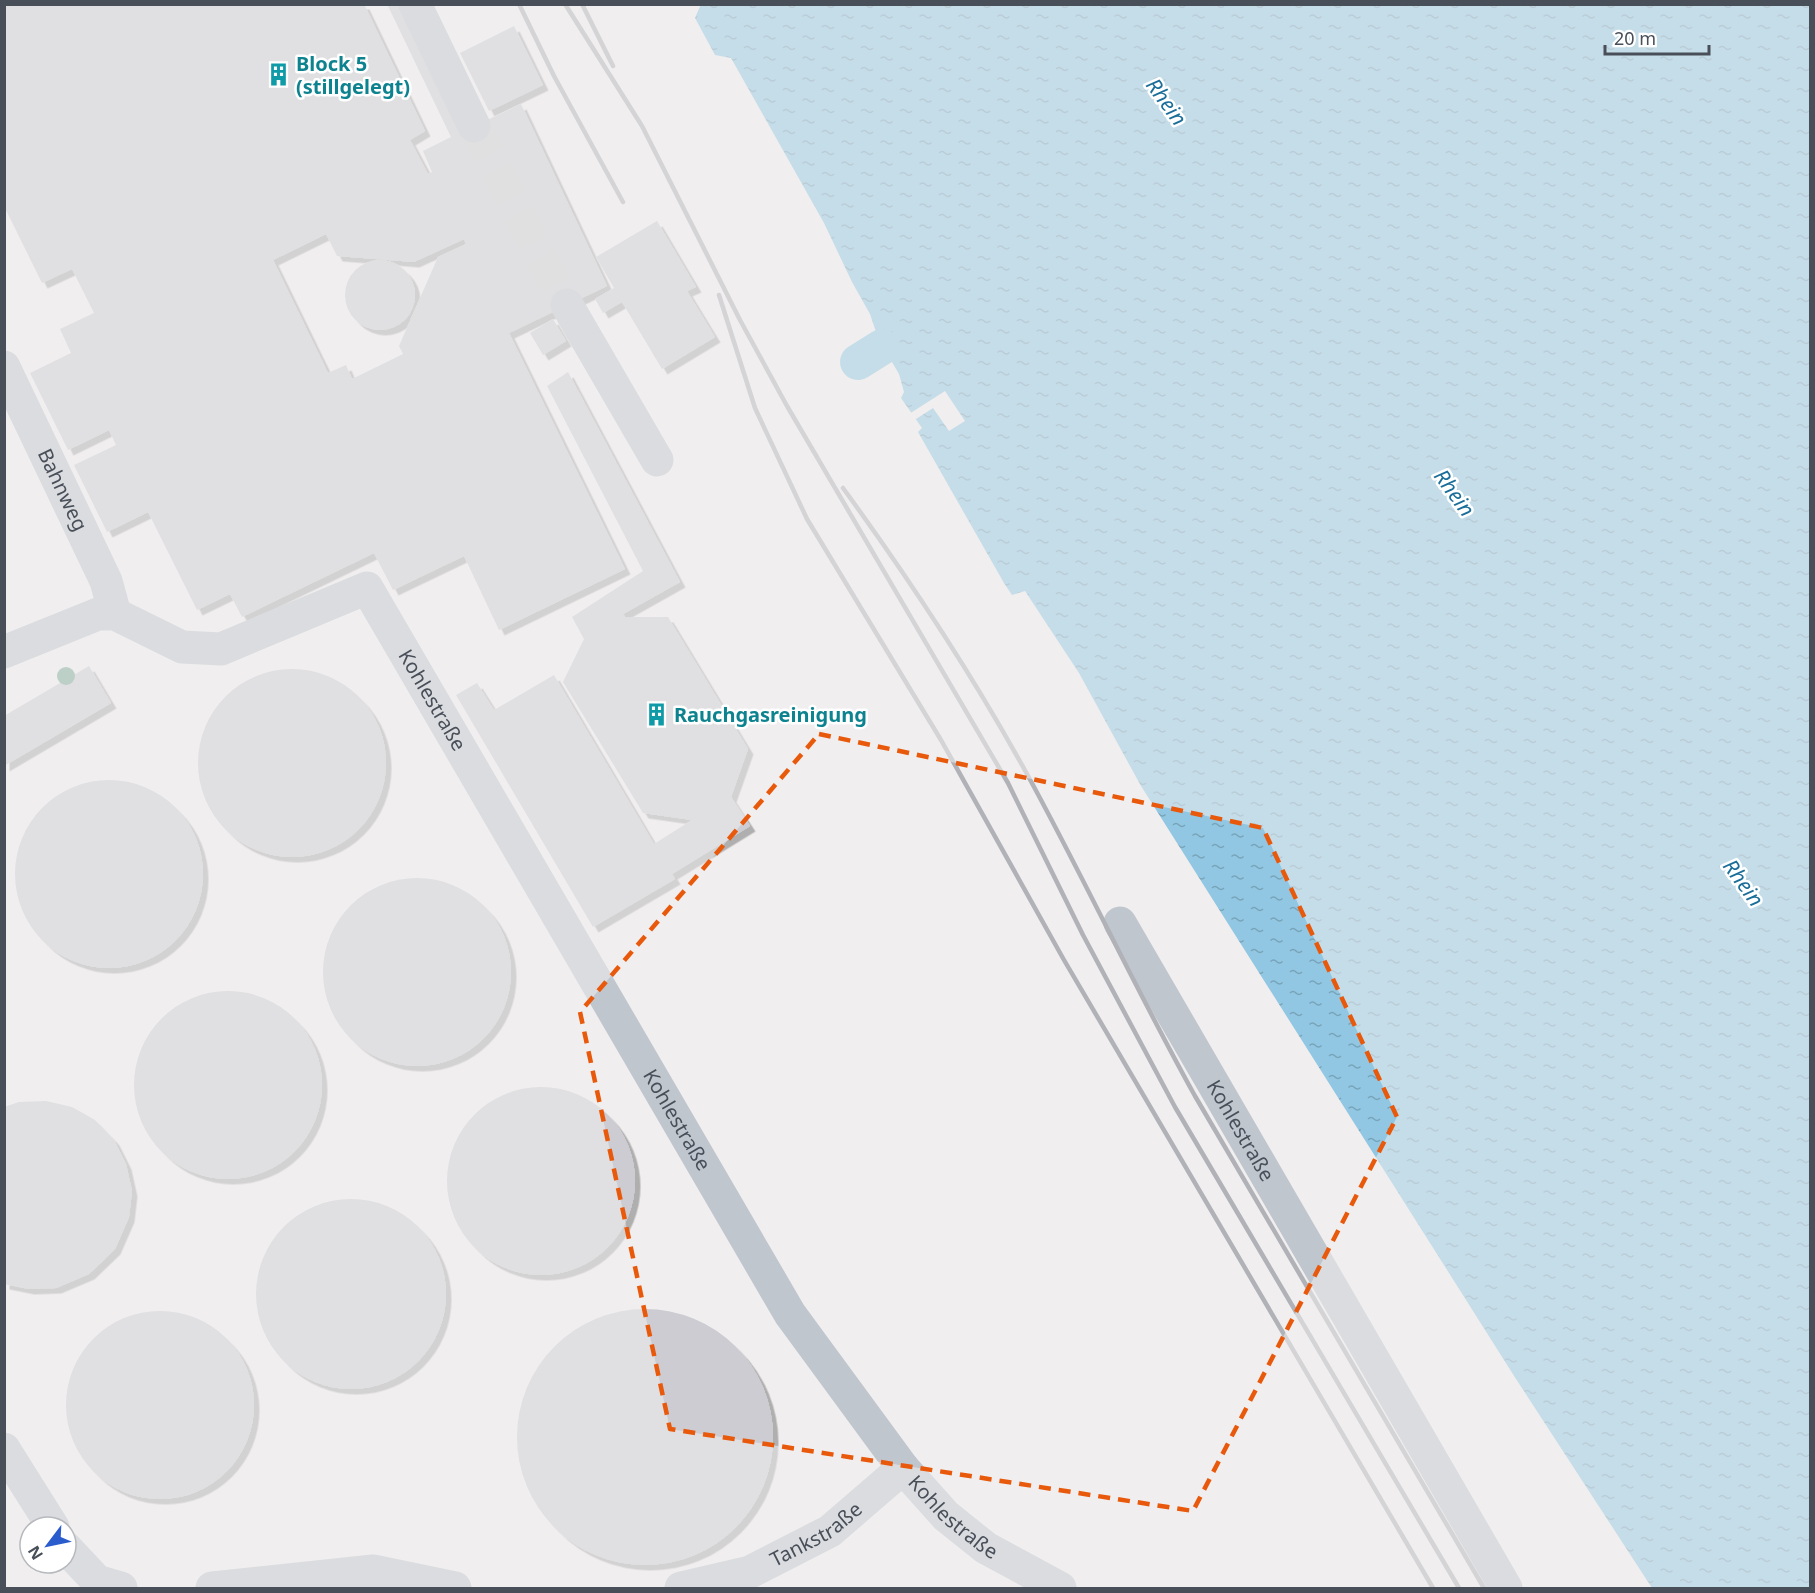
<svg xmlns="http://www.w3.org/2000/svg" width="1815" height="1593" viewBox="0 0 1815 1593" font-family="'Noto Sans',sans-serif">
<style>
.water{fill:url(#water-ripples)}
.pier{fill:#f0eeee}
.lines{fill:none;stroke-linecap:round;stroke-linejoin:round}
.canal{stroke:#91c7e2;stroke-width:36}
.building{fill:#ccccd2;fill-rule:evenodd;filter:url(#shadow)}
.minor-tunnel{stroke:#ceced0;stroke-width:33;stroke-dasharray:33 16;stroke-linecap:butt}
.minor{stroke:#c0c6ce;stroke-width:33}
.rail{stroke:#b1b2b7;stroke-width:4.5}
.tree{fill:#7eaa99}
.marked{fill:none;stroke:#e8590c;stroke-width:4.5;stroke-dasharray:12 8;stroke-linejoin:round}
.labels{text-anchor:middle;stroke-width:5;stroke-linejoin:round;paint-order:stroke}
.culture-label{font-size:20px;font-weight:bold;fill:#0d838f;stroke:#fff;text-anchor:start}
.street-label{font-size:20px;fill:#484f59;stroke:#fff}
.water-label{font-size:21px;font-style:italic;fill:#1b6e99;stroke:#fff}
</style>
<defs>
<pattern id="water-ripples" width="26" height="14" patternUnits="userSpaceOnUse" patternTransform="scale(1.5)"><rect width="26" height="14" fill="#91c7e2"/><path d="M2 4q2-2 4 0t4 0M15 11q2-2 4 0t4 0" fill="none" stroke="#78a4ba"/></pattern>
<filter id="shadow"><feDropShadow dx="5.5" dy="5.5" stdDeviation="0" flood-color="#0004"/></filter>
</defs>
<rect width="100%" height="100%" fill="#f0eeee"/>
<!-- water -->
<path class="water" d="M701,4L1810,5V1588H1652L1516,1379L1141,786L1079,673L1025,591L1012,595L1004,583L918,432L922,428L901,398L904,392L899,374L878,338L870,314L852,282L824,223L731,58L715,55L695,18Z"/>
<!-- pier -->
<path class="pier" d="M945,391L965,421L949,431L933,408L913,421L909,414Z"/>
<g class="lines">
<!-- canal -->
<path class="canal" d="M858,362L882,347"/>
</g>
<!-- building -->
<path class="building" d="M4,4H364L425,131L410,140L428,174L432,172L423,151L451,137L387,4H406L466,130L521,104L607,286L509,333L625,569L499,630L464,556L393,590L374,553L242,617L230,594L197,610L148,512L107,532L74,465L116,445L109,430L68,450L30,373L71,353L60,329L94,313L72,269L42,283L4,206ZM326,234L337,256L414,262L464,239L466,244L438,257L399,346L403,354L352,379L346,365L328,373L273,260Z
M514,26L543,85L489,111L460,53Z
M657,221L696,287L687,291L715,337L662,369L622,302L603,313L595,299L614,288L596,257Z
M345 295a35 35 0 1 1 70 0a35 35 0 1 1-70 0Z
M553,319L566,341L543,355L530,333Z
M568,372L680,582L623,614L625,617H668L748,749L731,797L750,826L672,874L675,879L593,927L456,695L477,683L494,710L554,675L654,844L692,820L643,813L563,682L584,639L572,617L643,571L547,386Z
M89,666L111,703L4,766V716Z
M198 763a94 94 0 1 1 188 0a94 94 0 1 1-188 0Z
M15 874a94 94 0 1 1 188 0a94 94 0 1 1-188 0Z
M323 972a94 94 0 1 1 188 0a94 94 0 1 1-188 0Z
M134 1085a94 94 0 1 1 188 0a94 94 0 1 1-188 0Z
M447 1181a94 94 0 1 1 188 0a94 94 0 1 1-188 0Z
M46,1101L72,1107L95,1120L114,1140L126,1164L132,1191L129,1217L115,1249L89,1274L56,1288L29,1289L4,1284V1107L19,1102Z
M256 1294a95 95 0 1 1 190 0a95 95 0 1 1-190 0Z
M517 1437a128 128 0 1 1 256 0a128 128 0 1 1-256 0Z
M66 1405a94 94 0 1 1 188 0a94 94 0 1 1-188 0Z"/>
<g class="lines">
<!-- minor-tunnel -->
<path class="minor-tunnel" d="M474,126L567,305"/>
<!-- minor -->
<g class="minor">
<path d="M415,4L474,126"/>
<path d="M567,305L657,460"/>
<path id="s1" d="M4,367L106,581L115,614"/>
<path id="s2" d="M4,652L98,614H115L182,647L221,649L367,588L790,1314L903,1468L946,1516L986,1548L1060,1588"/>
<path id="s3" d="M1120,923L1506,1588"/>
<path d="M4,1449L53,1527"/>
<path d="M66,1548L97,1581L121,1588"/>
<path d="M212,1588L373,1571L455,1588"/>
<path id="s4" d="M681,1588L750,1572L830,1531L903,1468"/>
</g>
<!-- rail -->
<path class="rail" d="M519,4L554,76L623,202
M565,4L642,126L740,320L787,406L1008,783L1083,935L1175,1107L1459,1588
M582,4L613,66
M719,295L755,408L807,519L941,740L1064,960L1433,1588
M843,488C910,580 972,674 1027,774C1085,880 1136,990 1195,1096L1484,1588"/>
</g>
<!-- trees -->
<circle class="tree" cx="66" cy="676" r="9"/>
<!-- marked area -->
<path d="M0 0H1815V1593H0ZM819,734L1263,828L1397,1117L1193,1511L670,1429L580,1012Z" fill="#f0eeee" fill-opacity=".55" fill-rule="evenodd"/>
<path class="marked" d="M819,734L1263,828L1397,1117L1193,1511L670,1429L580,1012Z"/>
<!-- icons -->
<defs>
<symbol id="building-bare" viewBox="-9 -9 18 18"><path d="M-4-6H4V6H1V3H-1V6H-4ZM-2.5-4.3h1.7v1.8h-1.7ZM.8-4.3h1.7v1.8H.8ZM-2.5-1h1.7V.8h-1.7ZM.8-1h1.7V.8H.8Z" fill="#0f9aa8" stroke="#fff" stroke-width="2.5" paint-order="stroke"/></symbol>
</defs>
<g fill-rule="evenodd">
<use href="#building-bare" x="262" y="58" width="33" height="33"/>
<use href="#building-bare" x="640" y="698" width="33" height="33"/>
</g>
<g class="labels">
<!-- culture labels -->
<g class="culture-label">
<text x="296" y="71">Block 5<tspan x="296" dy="23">(stillgelegt)</tspan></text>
<text x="674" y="722">Rauchgasreinigung</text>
</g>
<!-- street labels -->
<g class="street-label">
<text dy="7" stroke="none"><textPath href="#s1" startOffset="136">Bahnweg</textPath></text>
<text dy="7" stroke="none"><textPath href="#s2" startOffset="520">Kohlestraße</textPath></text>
<text dy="7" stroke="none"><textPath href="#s2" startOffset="1006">Kohlestraße</textPath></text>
<text dy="7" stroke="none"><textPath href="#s3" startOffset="240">Kohlestraße</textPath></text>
<text dy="7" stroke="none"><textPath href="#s2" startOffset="1492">Kohlestraße</textPath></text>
<text dy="7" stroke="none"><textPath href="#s4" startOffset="147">Tankstraße</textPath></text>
</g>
<!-- water labels -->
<g class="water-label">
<text transform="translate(1166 102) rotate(54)" y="7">Rhein</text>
<text transform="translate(1454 493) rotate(54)" y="7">Rhein</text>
<text transform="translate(1743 883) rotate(54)" y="7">Rhein</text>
</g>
</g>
<!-- border -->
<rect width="1815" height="1593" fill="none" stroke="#484f59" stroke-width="12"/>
<!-- north arrow -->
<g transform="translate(48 1545) rotate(238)"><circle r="28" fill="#ffffff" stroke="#b6b9bd" stroke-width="1.5"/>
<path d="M0-4.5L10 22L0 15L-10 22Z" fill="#2b5ccd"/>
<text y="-9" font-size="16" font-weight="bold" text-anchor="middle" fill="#484f59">N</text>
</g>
<!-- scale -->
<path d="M1605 45v9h104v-9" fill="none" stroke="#484f59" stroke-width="3"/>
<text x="1614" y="45" font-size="18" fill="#484f59" stroke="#ffffff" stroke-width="4.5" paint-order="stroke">20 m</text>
</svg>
